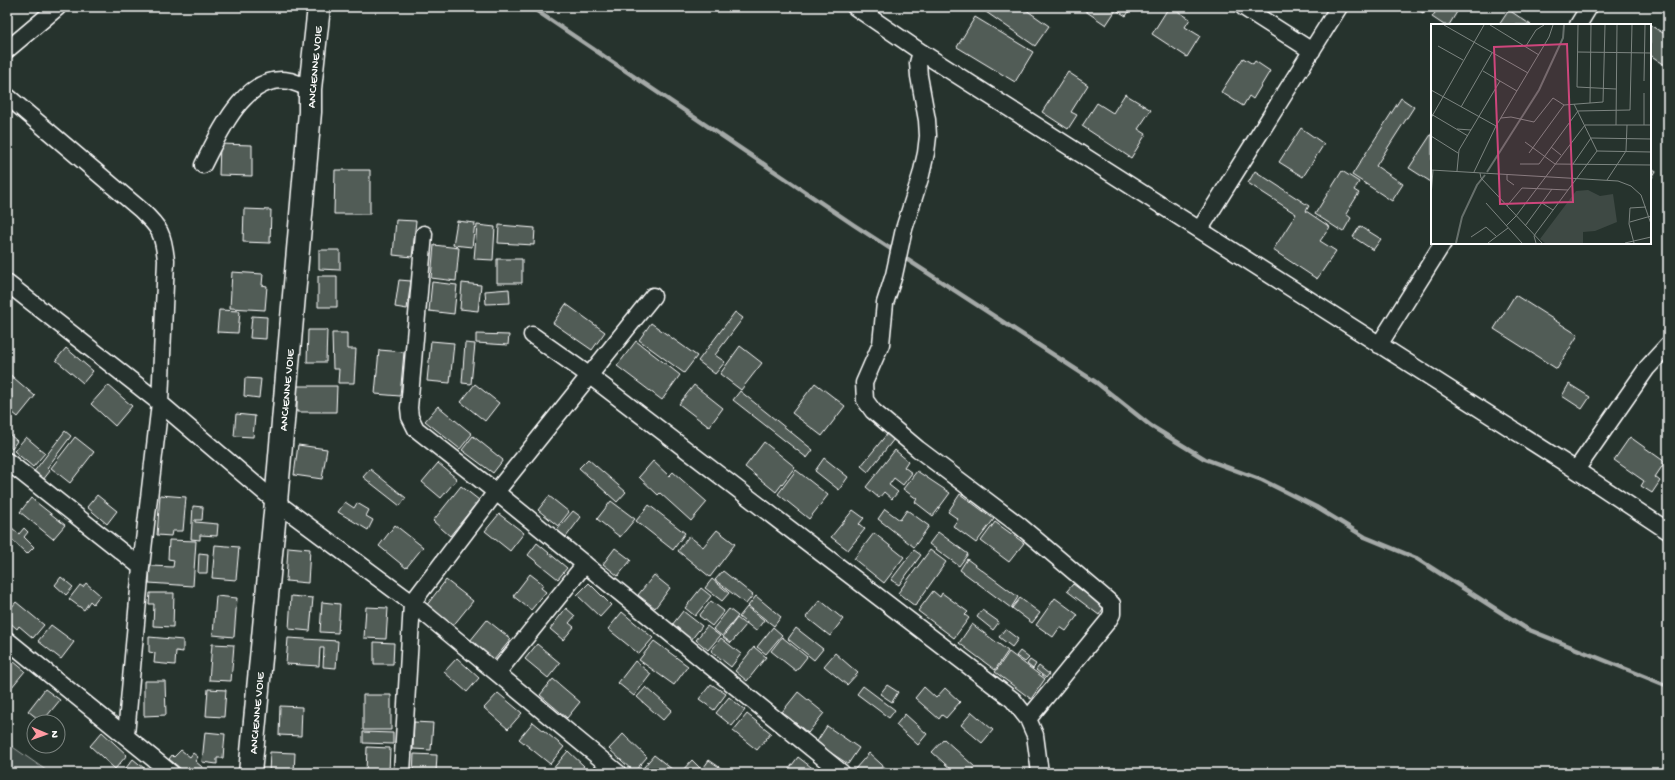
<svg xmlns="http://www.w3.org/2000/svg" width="1675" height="780" viewBox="0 0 1675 780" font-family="'Gochi Hand',sans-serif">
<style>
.green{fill:#3e4944;stroke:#9ea4a2}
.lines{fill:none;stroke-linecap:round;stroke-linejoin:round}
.stream{stroke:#a4a9a7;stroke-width:4.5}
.building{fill:#515c57;stroke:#fff}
.minor-casing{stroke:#fff;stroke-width:19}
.primary-casing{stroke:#fff;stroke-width:25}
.minor{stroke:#26332d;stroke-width:16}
.primary{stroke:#26332d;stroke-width:22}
.labels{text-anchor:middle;stroke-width:3;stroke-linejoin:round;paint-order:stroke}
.street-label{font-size:12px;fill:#fff;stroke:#26332d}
.inset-river{fill:none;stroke:#67706c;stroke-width:2}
.inset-road{fill:none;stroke:#7d8581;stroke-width:1}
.view{fill:#ce467c;fill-opacity:0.15;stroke:#ce467c;stroke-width:2}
.inset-edge{fill:none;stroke:#fff;stroke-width:2}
</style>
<rect width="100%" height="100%" fill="#26332d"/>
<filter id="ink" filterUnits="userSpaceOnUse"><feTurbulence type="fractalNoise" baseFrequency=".025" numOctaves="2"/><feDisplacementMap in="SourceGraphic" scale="8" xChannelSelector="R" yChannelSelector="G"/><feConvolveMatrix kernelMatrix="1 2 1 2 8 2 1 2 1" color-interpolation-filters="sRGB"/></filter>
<g filter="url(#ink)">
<!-- green -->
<path class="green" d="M7,743L50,773H7Z"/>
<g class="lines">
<!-- stream -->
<path class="stream" d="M531,7L854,225L1097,383L1151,426L1205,459L1262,480L1316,507L1365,537L1416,558L1527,629L1668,686"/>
</g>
<!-- building -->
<path class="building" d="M989,7H1022L1049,26L1035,46L986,12Z
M1081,7H1132L1126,16L1116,10L1106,25L1081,8Z
M1169,7H1171L1190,19L1185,27L1200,36L1187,57L1152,34Z
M1413,7H1427L1423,13Z
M1439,7H1460L1449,25H1444L1432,17Z
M1509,10L1531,25H1499Z
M975,17L1033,52L1015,82L957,47Z
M1650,25L1668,36V67L1650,55Z
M1243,58L1253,64L1255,61L1270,71L1253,99L1249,96L1243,106L1221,92Z
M1068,72L1088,85L1071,112L1077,115L1068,129L1042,112Z
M1125,94L1151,110L1138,129L1146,134L1131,158L1082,126L1097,103L1113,113Z
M1401,98L1414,107L1376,166L1403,184L1392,201L1352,175Z
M1301,128L1324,144L1303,177L1279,162Z
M1432,133V180L1431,182L1409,168Z
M220,144L252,145V176L219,175Z
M1650,167L1656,171L1650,181Z
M335,170H370V214H334Z
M1255,171L1309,206L1306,211L1330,227L1320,241L1336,251L1317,279L1273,250L1296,214L1248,183Z
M1342,171L1359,182L1354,190L1359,193L1346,214L1351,218L1343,232L1315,214Z
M244,209L271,210L270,243L243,242Z
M396,220L416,221L412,257L393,255Z
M457,221L475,223L472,247L453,245Z
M477,225L495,227L493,260L474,259Z
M499,225L535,228L534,245L498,243Z
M1360,226L1381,239L1373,250L1353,237Z
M434,245L459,248L456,281L431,278Z
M319,250H340V270L319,269Z
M497,259H522V283H497Z
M232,272L263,274L262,285L267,286L265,310L230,308Z
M318,276H337V307H318Z
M399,280L411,281L407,309L395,307Z
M432,282L457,285L454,314L429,311Z
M462,283L481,285L478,311L460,309Z
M509,289L510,303L486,304L485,291Z
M1515,295L1578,335L1557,369L1494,329Z
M566,304L605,332L592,350L553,323Z
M219,310L240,311L238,333L217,332Z
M735,312L743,318L715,355L725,362L715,374L698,361Z
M252,316L267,317L266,339L250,338Z
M651,323L697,356L684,373L639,340Z
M308,330H327L326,362H307Z
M332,333H347V349H356L354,383H338L339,369H333Z
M476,334L509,335L508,345L476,343Z
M431,341L454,343L450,383L427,381Z
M636,341L680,375L662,400L617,366Z
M465,343L475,344L471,384L462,383Z
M740,346L762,363L741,390L720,374Z
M66,348L93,371L83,383L56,360Z
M379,350L404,352L400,396L375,394Z
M7,372L35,396L18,417L7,408V404L12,398L7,394Z
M245,378L261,379L259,398L244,396Z
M815,383L845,406L822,436L792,413Z
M475,384L499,403L485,421L461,402Z
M1569,384L1590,397L1582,409L1562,396Z
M108,385L132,406L115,426L91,404Z
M694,385L723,408L709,427L679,404Z
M297,386H337L336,412H297Z
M740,391L813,450L807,458L733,400Z
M438,406L472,434L460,449L425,421Z
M236,414L255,416L253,437L234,436Z
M65,431L71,436L47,468L50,471L43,480L33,473Z
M8,433L17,441L12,448L7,444Z
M887,434L894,439L868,472L861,466Z
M473,436L503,460L493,473L462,450Z
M26,437L45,453L33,467L14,451Z
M75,437L94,452L70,483L51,468Z
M1630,437L1665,462L1655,477L1660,481L1652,493L1641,486L1644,481L1614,460Z
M764,442L795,467L776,492L745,467Z
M298,445L327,449L322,479L294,475Z
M895,450L908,461L904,467L912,473L903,485L894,478L889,485L898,492L892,499L884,492L879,498L866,487Z
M824,458L848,477L839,490L815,471Z
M588,459L626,492L617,502L579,468Z
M653,461L669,476L673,472L707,502L691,521L660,493L658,495L639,477Z
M438,463L457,479L441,498L422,482Z
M370,469L406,498L400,506L363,477Z
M796,470L828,495L809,519L778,494Z
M917,471L950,493L933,516L915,502L917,499L903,489Z
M461,486L479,500L450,536L433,521Z
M960,494L994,519L976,543L953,526L958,519L948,512Z
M97,495L117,511L107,524L87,507Z
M160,495L186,497L183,531H172L171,536L157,535Z
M549,496L569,512L558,526L538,510Z
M31,498L65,525L53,539L20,512Z
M611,501L635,519L620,537L597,519Z
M345,502L354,508L357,503L369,510L366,516L373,520L368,530L338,512Z
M649,505L685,533L673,550L636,521Z
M193,506L203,507L202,520H195V522L218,524L217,536L200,535V540L191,539Z
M885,509L900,520L907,510L929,526L914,547L878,519Z
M853,510L864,518L859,524L865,529L848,550L831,537Z
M573,511L581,517L566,537L557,530Z
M499,514L524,533L510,551L485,531Z
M995,522L1024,543L1009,562L981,541Z
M395,525L423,547L406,568L379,546Z
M11,527L19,534L24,528L28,532L24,537L34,547L27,554L7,535V532Z
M717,530L735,544L710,577L678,551L689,536L703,547Z
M938,532L968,554L959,566L929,544Z
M874,533L904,557L884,583L854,559Z
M169,540L196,541L193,586L149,583L150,566L173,567L174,560L168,559Z
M537,543L567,568L558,579L528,555Z
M215,545L239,547L236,580L212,578Z
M288,547L310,549L308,583L286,581Z
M615,548L631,560L618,576L603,564Z
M914,550L921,555L899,585L891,580Z
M930,550L946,562L915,606L898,593Z
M199,553L208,554L207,573H198Z
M967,559L1018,597L1011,608L960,570Z
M723,571L753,595L746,604L715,580Z
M530,574L543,584L541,588L546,592L531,610L513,596Z
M654,575L670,588L655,608L638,595Z
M61,577L73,587L66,595L55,585Z
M712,579L729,593L722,601L705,588Z
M446,580L473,601L452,627L426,606Z
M86,583L100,595L93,604L90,601L84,610L69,599L80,585L83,587Z
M589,583L611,605L600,617L577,595Z
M1073,584L1104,607L1099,615L1067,591Z
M701,588L711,596L695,616L685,608Z
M933,591L940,597L942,593L968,612L965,615L969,618L954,638L918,611Z
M150,593H174L173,627L153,626L154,604H149Z
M216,596L237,598L234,637L213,635Z
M291,596L313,598L310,631L289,629Z
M756,596L781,617L774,626L748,606Z
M1020,598L1040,613L1032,623L1012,608Z
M1055,598L1078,615L1066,631L1060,627L1053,637L1036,625Z
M820,600L843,619L830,636L806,617Z
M711,601L724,611L712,626L699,616Z
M16,602L44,625L33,638L19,626L17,629L7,620V613Z
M322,602L340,604L338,633L320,632Z
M366,607L388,608L386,639L364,638Z
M747,607L764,620L756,631L739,617Z
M566,608L575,616L569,623L574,627L563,640L550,629Z
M729,609L738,616L722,636L713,629Z
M982,610L999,622L993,630L977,617Z
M683,611L702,626L691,640L672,625Z
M622,612L653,638L639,654L608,629Z
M737,618L746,625L731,643L723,637Z
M487,620L511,639L494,660L470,641Z
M972,624L1008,651L995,670L959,643Z
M51,625L74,642L61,659L38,641Z
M707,626L720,636L708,650L696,640Z
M773,627L782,635L766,654L757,647Z
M796,628L823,649L814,660L788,639Z
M1005,629L1018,639L1012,647L999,637Z
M149,637L183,640V652L176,651L175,665L154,663L155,653L149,652Z
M782,637L807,657L796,671L771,651Z
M288,638L338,641L336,668L323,667L324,648H320L319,666L286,664Z
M721,638L741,654L731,667L711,651Z
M654,641L688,666L674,685L639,660Z
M374,642L394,643L393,664H374Z
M212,644L234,645L231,681L209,680Z
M537,644L560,663L548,678L525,659Z
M754,647L766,657L747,681L735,671Z
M1020,651L1029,658L1025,662L1016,656Z
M1009,652L1045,679L1031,699L995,672Z
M835,653L858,673L847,685L824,666Z
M457,658L479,678L467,692L444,672Z
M1030,660L1036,664L1033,669L1027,664Z
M13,661L25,671L7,693V670L10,672L12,669L8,666Z
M635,661L651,674L634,696L618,683Z
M1039,666L1049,674L1046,678L1036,670Z
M553,679L580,702L567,718L540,695Z
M144,681H165L166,715L144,716Z
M711,684L726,694L714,710L699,699Z
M887,685L898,692L892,702L880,694Z
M863,686L895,710L889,718L857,694Z
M646,687L672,710L663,720L637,697Z
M924,687L936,698L945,688L960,702L946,718L942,715L939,719L915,698Z
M45,689L60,700L42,722L28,711Z
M208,689L226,690L224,717L206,716Z
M798,692L824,713L808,733L782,712Z
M498,693L522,713L508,729L484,708Z
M363,695H391V730H363Z
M729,697L745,710L732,726L716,713Z
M280,706L302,707L301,736L279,735Z
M972,712L993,730L982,743L961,725Z
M747,714L771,733L757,750L733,731Z
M905,714L927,734L918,745L896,725Z
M414,722L433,723L431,750L413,749Z
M533,722L564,747L550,764L519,739Z
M827,726L859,748L848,764L816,743Z
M102,732L127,755L115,769L90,746Z
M205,732L225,734L223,758H217V764L202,762Z
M363,732L393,733V744L363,743Z
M623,734L647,757L634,772L609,749Z
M944,739L975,767L970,773H955L932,752Z
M367,747L390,748L389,773H366Z
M181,750L190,757L193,753L198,757L195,761L209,773H186L169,759L172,755L174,757Z
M568,751L584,766L577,773H553L551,771Z
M270,752L295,753L294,773H269Z
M869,753L891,773H859L855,769Z
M414,754L437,755L436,773H413Z
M654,755L677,773H639Z
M798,757L815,770L813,773H786Z
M133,759L150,773H122Z
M692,760L700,768L696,773H680Z
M709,760L728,773H711L704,767Z
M1308,770H1324V773H1308Z
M1328,771L1362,772V773H1328Z
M1372,771L1409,772V773H1372Z"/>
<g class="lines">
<defs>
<path id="minor" d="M855,7L921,52L1576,470L1668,531
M1243,7L1312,51
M1578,25L1589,7
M7,50L58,7
M921,52L918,63L919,76L927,120L928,136L926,153L921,175L904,229L894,275L885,303L881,344L864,383L865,400L873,411L918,449L1020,526L1112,604V614L1108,621L1028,719
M7,96L141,210C160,228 163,233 166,260L160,403L141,567L126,735
M203,165C219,134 245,72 290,81C297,83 304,86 310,89
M1200,229L1339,7
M424,234L409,408L410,417L416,429L496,492L842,773
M7,283L160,403L276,502L412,603L618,773
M532,335L590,376L1013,700L1028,719L1035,735L1040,773
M1379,345L1443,243
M7,461L141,567
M1576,470L1647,368L1668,345
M7,640L171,773
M497,673L585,564
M402,773L412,603L496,492L653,296"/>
<path id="primary" d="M250,773L276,502L310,112V89L319,7"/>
</defs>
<!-- minor casing -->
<use href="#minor" class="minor-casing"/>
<!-- primary casing -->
<use href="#primary" class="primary-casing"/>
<!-- minor -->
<use href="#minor" class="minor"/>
<!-- primary -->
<use href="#primary" class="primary"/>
</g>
</g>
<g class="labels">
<!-- street labels -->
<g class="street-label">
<text transform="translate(314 67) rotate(-85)" y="4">ANCIENNE VOIE</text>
<text transform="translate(286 390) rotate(-85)" y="4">ANCIENNE VOIE</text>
<text transform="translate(256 713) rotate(-85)" y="4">ANCIENNE VOIE</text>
</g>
</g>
<!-- overview -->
<g transform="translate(1431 24)">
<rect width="220" height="220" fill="#26332d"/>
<path d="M157,166L169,172L182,170L186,198L164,207L152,208V219H114L109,215L145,167Z" fill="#3e4944"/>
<path class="inset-river" d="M56,148L108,66L132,14L133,1M25,219L31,193L46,161L54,151"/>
<path class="inset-road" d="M13,1L97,49M59,1L108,31M147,1L146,63L185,65M7,22L32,36M95,22L105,6L113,1M147,28L220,29M52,47L86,67M213,57L214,1M0,66L65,102M159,79L160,1M143,80L166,127M30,83L61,29M0,90L37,112M0,94L53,1M70,94L80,93L103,98L122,74L133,81M185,101L186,1M213,101V69M26,105L40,106M0,112L27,129M94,118L124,140L220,141M120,123L130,131M166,127L220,128M98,129L133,81L172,78L174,1M89,140H108L147,87L199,86L201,1M142,140L160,114L220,115M0,146L187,157L200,162L210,171L220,200M26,147L28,126L69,57M43,148L65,102L118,13L122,1M49,149L50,154L111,219M76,151V156L83,161M176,156L195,127L196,101M0,172L2,146M55,179L91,219M111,179L122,186M76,182L91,164L137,166M199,198L220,192M75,202L85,192L154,101H220M94,202L121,165M40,213L55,203L65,212M57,219L77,204M105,219L103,212L105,209L166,127M194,219L220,213M203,219L198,200L199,184L215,183"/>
<path class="view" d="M136,20L142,178L69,180L63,23Z"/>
<rect width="220" height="220" class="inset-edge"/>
</g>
<!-- margin -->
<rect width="1675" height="780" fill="none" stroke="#26332d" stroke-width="24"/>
<rect x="12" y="12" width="1651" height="756" fill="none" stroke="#fff" stroke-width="1.5" filter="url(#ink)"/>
<!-- north arrow -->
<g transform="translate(46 734) rotate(92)"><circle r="19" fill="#26332d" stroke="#7d8581"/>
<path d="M0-3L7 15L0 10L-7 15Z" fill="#ff9aa2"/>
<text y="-6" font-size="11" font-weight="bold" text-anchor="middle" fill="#ffffff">N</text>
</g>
</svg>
